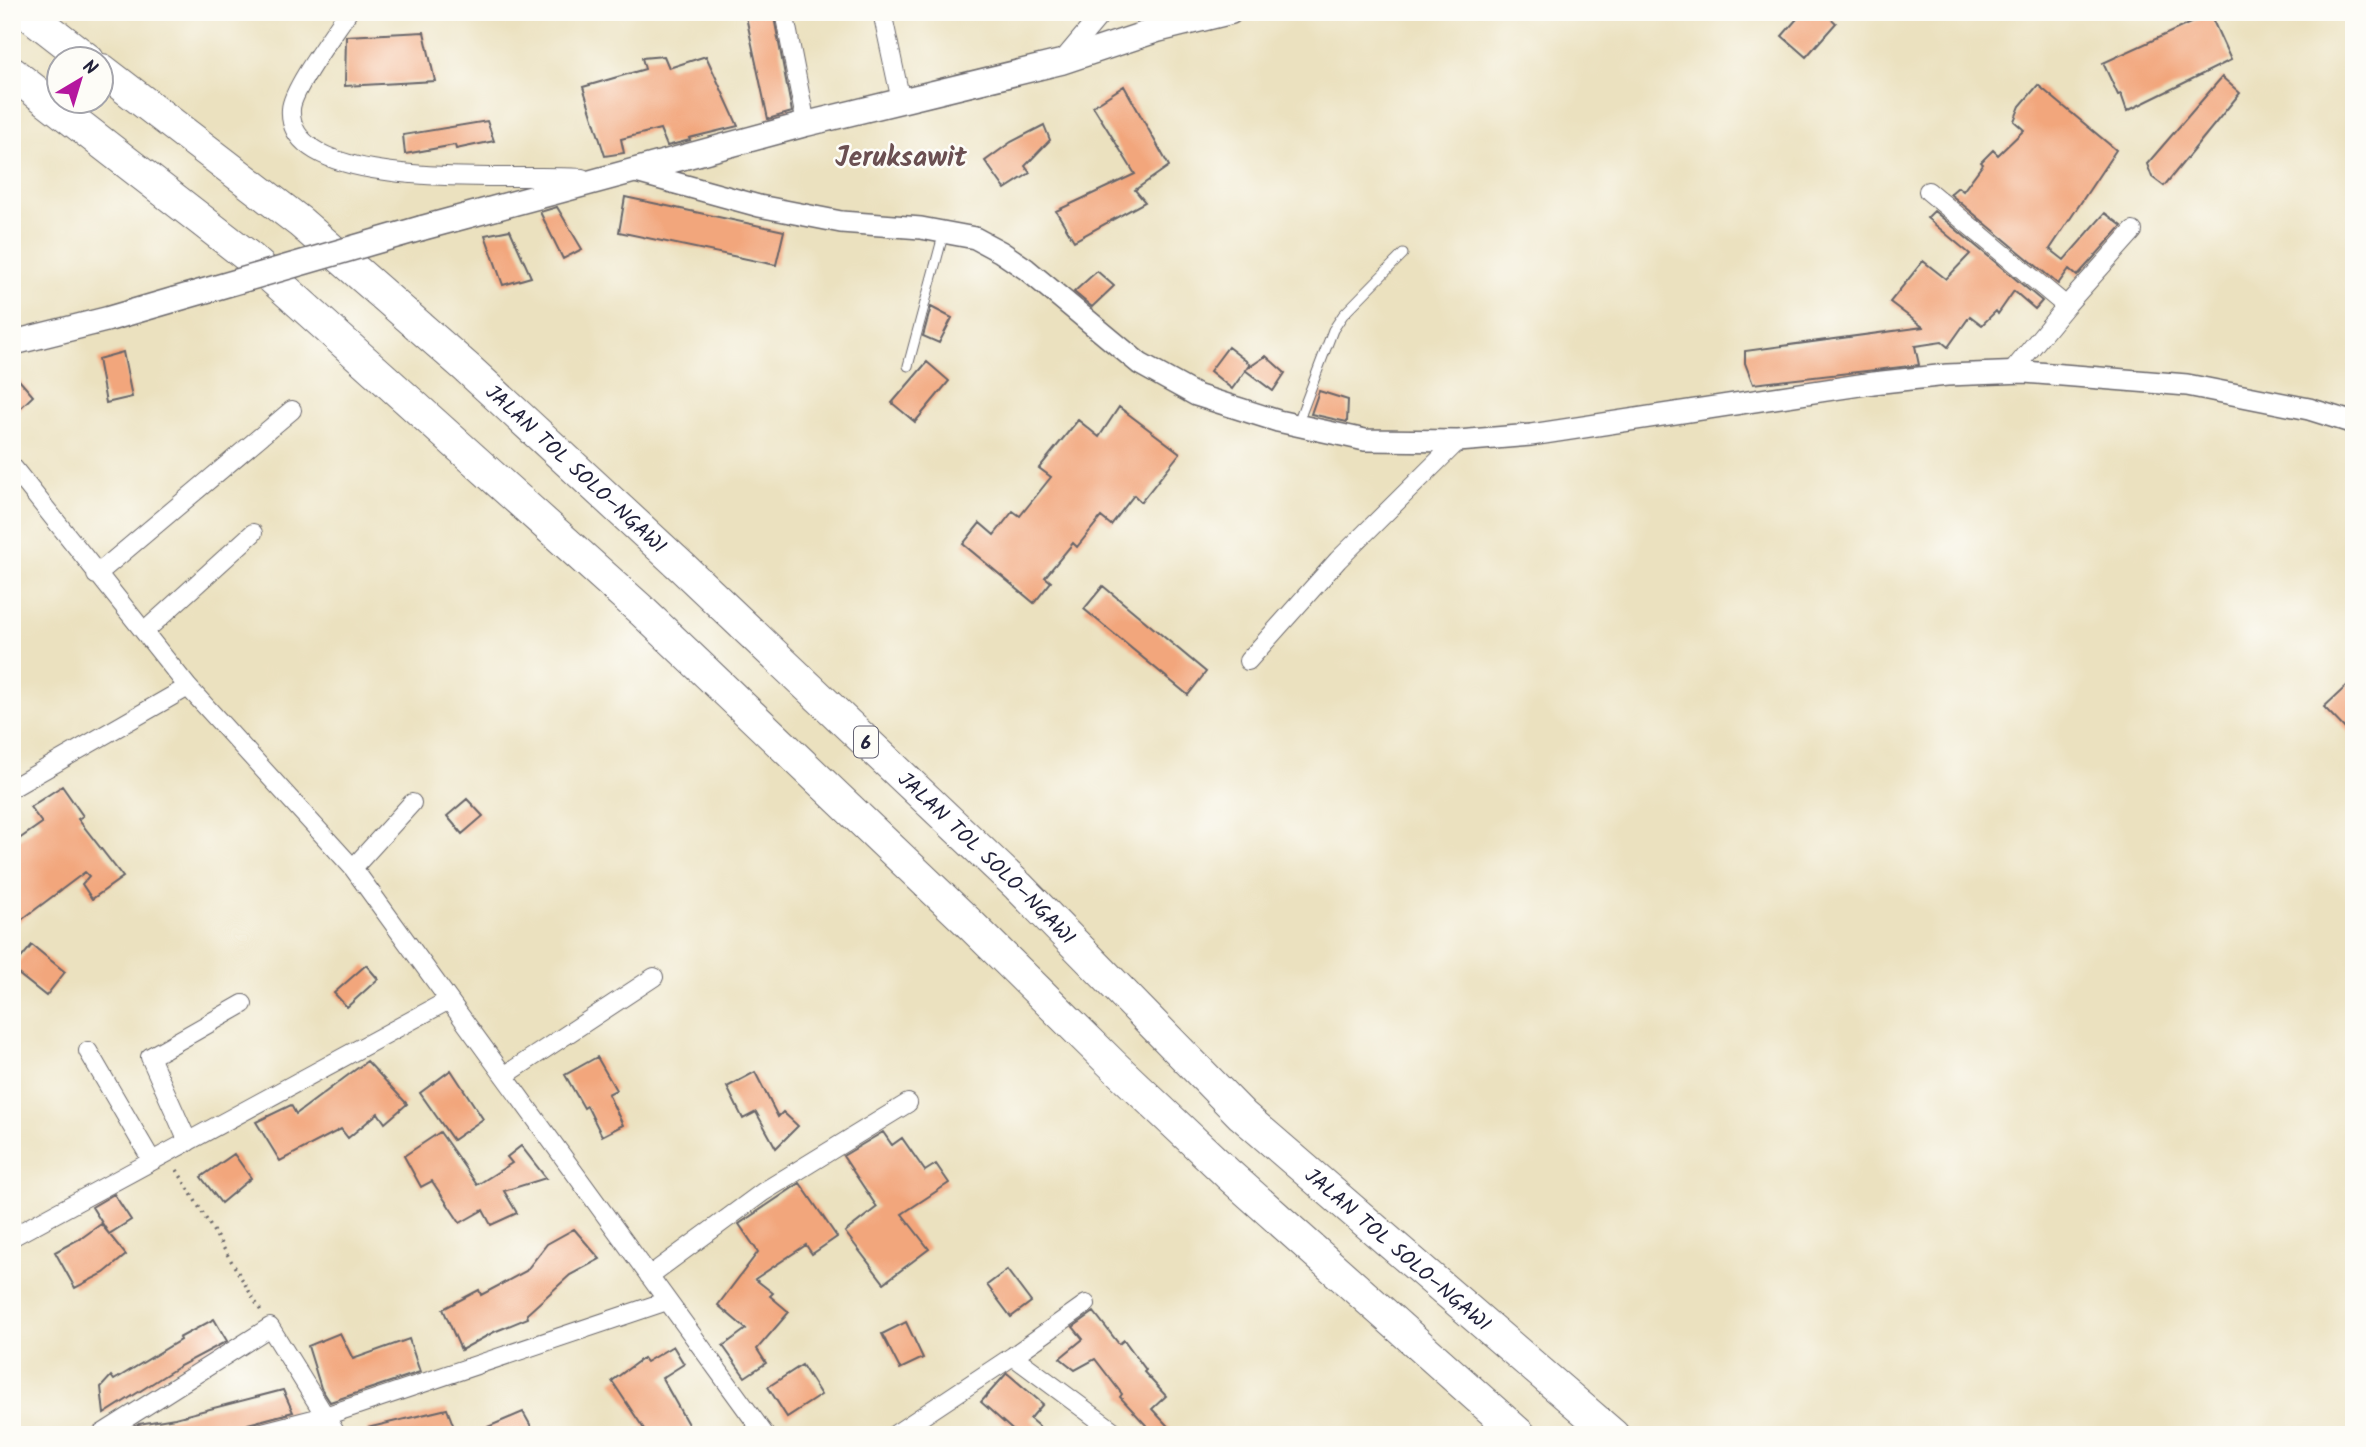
<svg xmlns="http://www.w3.org/2000/svg" width="2366" height="1447" viewBox="0 0 2366 1447" font-family="Kalam,sans-serif">
<style>
.building{fill:#f2a67c}
.lines{fill:none;stroke-linecap:round;stroke-linejoin:round}
.service-casing{stroke:#686569;stroke-width:11}
.minor-casing{stroke:#686569;stroke-width:20}
.tertiary-casing{stroke:#686569;stroke-width:24}
.secondary-casing{stroke:#686569;stroke-width:27}
.motorway-casing{stroke:#686569;stroke-width:34}
.path{stroke:#686569;stroke-width:3.5;stroke-dasharray:2 5;stroke-linecap:butt}
.service{stroke:#fff;stroke-width:9}
.minor{stroke:#fff;stroke-width:18}
.tertiary{stroke:#fff;stroke-width:21}
.secondary{stroke:#fff;stroke-width:24}
.motorway{stroke:#fff;stroke-width:32}
.secondary-bridge-casing{stroke:#686569;stroke-width:27;stroke-linecap:butt}
.secondary-bridge{stroke:#fff;stroke-width:24}
.labels{text-anchor:middle;stroke-width:5;stroke-linejoin:round;paint-order:stroke}
.shield{fill:#fdfcf7;stroke:#646373;stroke-width:2}
.shield-label{font-size:19px;font-weight:bold;fill:#22223b}
.street-label{font-size:21px;fill:#22223b;stroke:#fdfcf7}
.district-label{font-size:28px;font-weight:bold;fill:#6b5052;stroke:#fdfcf7}
</style>
<rect width="100%" height="100%" fill="#fdfcf7"/>
<filter id="ink" filterUnits="userSpaceOnUse"><feTurbulence type="fractalNoise" baseFrequency=".0143" numOctaves="2"/><feDisplacementMap in="SourceGraphic" scale="14" xChannelSelector="R" yChannelSelector="G"/><feConvolveMatrix kernelMatrix="1 2 1 2 8 2 1 2 1" color-interpolation-filters="sRGB"/></filter>
<filter id="wash" filterUnits="userSpaceOnUse"><feTurbulence type="fractalNoise" baseFrequency=".00686" numOctaves="4" result="noise"/><feDisplacementMap in="SourceGraphic" scale="28" xChannelSelector="R" yChannelSelector="G"/><feGaussianBlur stdDeviation="1.57" result="paint"/><feColorMatrix in="noise" values="0 0 0 0 0 0 0 0 0 0 0 0 0 0 0 0 0 1.4 0 .05"/><feComposite in="paint" operator="in"/></filter>
<g filter="url(#wash)">
<rect width="100%" height="100%" fill="#ebe1bf"/>
<g id="blocks">
<!-- building -->
<path class="building" d="M745,12H773L792,112L768,119Z
M1803,12H1824L1836,23L1806,57L1782,36Z
M2210,14L2231,60L2127,111L2121,94L2118,95L2103,63Z
M424,32L435,81L345,86L346,36Z
M664,56L669,68L706,56L738,126L689,138L690,140L667,146L660,129L621,139L624,153L605,156L583,87L645,69L642,58Z
M2222,77L2240,93L2164,186L2152,177L2147,164Z
M2038,85L2116,150L2050,249L2064,260L2105,213L2122,226L2077,276L2069,269L2058,284L1950,194L1958,187L1963,191L1983,164L1981,162L1993,150L1998,155L2024,130L2014,121L2020,106Z
M1124,86L1169,166L1135,190L1145,202L1074,241L1056,211L1135,174L1093,106Z
M487,121L494,141L456,149L455,145L405,154L403,135Z
M1044,125L1050,140L1025,166L1030,173L1005,189L985,161L1011,142Z
M625,197L784,231L776,265L619,232Z
M557,207L582,249L563,259L540,212Z
M1934,211L2042,301L2035,309L2014,291L1998,314L1996,311L1982,325L1970,316L1948,347L1942,342L1915,346L1919,365L1753,384L1745,363V351L1923,327L1890,302L1923,261L1946,279L1970,254L1927,218Z
M510,230L531,277L503,285L485,235Z
M1097,271L1114,286L1092,307L1074,292Z
M931,307L952,318L939,343L923,336Z
M1228,347L1250,364L1232,389L1210,371Z
M123,352L132,397L106,403L98,359Z
M1266,356L1285,373L1273,391L1245,370Z
M927,362L949,381L915,422L892,403Z
M12,372L33,396L12,416Z
M1319,391L1348,400L1347,422L1311,414Z
M1119,407L1180,453L1141,502L1134,495L1111,525L1101,517L1077,547L1073,543L1045,577L1051,582L1034,603L963,544L980,523L994,535L1013,511L1020,516L1051,477L1039,468L1078,420L1099,437Z
M1103,586L1206,672L1188,695L1084,609Z
M2354,679V738L2324,707Z
M62,786L83,816L78,819L123,877L92,899L82,884L89,876L85,872L12,927V898L19,893L12,884V844L42,823L30,807Z
M467,799L483,816L462,834L447,816Z
M32,945L65,972L46,996L12,969Z
M366,965L378,979L347,1007L334,993Z
M597,1057L616,1090L608,1094L623,1125L602,1136L587,1106L584,1108L565,1075Z
M367,1061L407,1104L385,1123L378,1113L348,1138L341,1129L280,1161L256,1122L291,1105L296,1114Z
M451,1070L483,1119L453,1140L420,1093Z
M755,1072L778,1117L783,1112L798,1126L776,1148L756,1112L743,1119L727,1087Z
M440,1132L477,1185L512,1163L507,1157L521,1146L546,1178L504,1191L517,1213L491,1225L483,1210L460,1223L432,1181L421,1187L404,1156Z
M883,1132L892,1145L902,1138L925,1171L936,1164L949,1183L902,1214L929,1249L884,1283L845,1232L877,1207L843,1156Z
M234,1154L251,1178L221,1203L201,1177Z
M800,1183L837,1237L812,1254L806,1245L755,1279L773,1293L770,1296L789,1312L757,1349L766,1363L745,1377L723,1346L746,1329L718,1305L758,1252L739,1224Z
M114,1194L131,1220L109,1234L92,1207Z
M101,1224L126,1255L104,1273L75,1288L55,1252L83,1237Z
M574,1229L600,1259L570,1275L527,1314L528,1318L494,1332L461,1350L443,1309L479,1290L481,1295L526,1271L547,1244Z
M1007,1270L1031,1302L1011,1317L987,1285Z
M1094,1312L1119,1344L1124,1340L1146,1370L1144,1372L1166,1396L1152,1409L1176,1435H1155L1120,1397L1122,1394L1095,1359L1075,1370L1060,1358L1083,1339L1073,1327Z
M214,1319L227,1341L178,1367L104,1414L101,1387L111,1376L114,1380L180,1340L179,1338Z
M906,1322L923,1358L900,1369L882,1334Z
M340,1333L353,1359L409,1339L420,1372L330,1402L321,1388L308,1346Z
M673,1346L684,1364L662,1378L694,1435H648L612,1381L643,1358L646,1362Z
M802,1365L821,1395L787,1417L768,1387Z
M1007,1373L1043,1404L1030,1419L1049,1435H1018L981,1402Z
M283,1390L293,1412L248,1424L242,1429L220,1435H133V1428L139,1424L175,1418Z
M447,1409L457,1435H368L367,1428Z
M523,1412L532,1428L516,1435H469Z"/>
</g>
</g>
<g filter="url(#ink)">
<use href="#blocks" fill-opacity="0" stroke="#686569" stroke-width="2"/>
<g class="lines">
<defs>
<path id="service" d="M908,366L944,232
M1297,425L1333,330L1343,315L1403,254"/>
<path id="minor" d="M348,12C335,32 292,89 291,109C285,197 528,172 582,178
M784,12L806,124
M882,12L901,101
M1061,62L1103,12
M1928,191L2066,306
M2010,374L2066,306L2133,231
M12,466L188,687L353,868L765,1435
M96,575L292,410
M145,631L253,533
M1248,661L1338,560L1458,441
M12,788L188,687
M353,868L412,803
M88,1051L152,1161
M504,1076L654,977
M188,1142L150,1057L243,1004
M12,1237L449,1000
M649,1276L763,1192L908,1103
M1013,1356L1119,1435
M100,1435L270,1327L337,1435
M251,1435L325,1416L667,1301
M894,1435L1013,1356L1086,1304"/>
<path id="tertiary" d="M632,171L759,206L841,222L921,228L975,238L1001,252L1026,269L1140,364L1196,395L1278,421L1365,440L1458,441L1531,435L1873,383L1947,375L2025,372L2187,385L2309,409L2354,423"/>
<path id="secondary" d="M422,228L806,124L1061,62L1157,30L1230,12
M12,343L108,319L173,300"/>
<g id="motorway">
<path d="M26,12L88,60"/>
<path id="s1" d="M102,70L300,222L467,368L682,567L1018,886L1242,1115L1613,1435"/>
<path d="M12,73L250,258L641,610L971,925L1113,1065L1228,1174L1520,1435"/>
</g>
</defs>
<!-- service casing -->
<use href="#service" class="service-casing"/>
<!-- minor casing -->
<use href="#minor" class="minor-casing"/>
<!-- tertiary casing -->
<use href="#tertiary" class="tertiary-casing"/>
<!-- secondary casing -->
<use href="#secondary" class="secondary-casing"/>
<!-- motorway casing -->
<use href="#motorway" class="motorway-casing"/>
<!-- path -->
<path class="path" d="M177,1170L261,1311"/>
<!-- service -->
<use href="#service" class="service"/>
<!-- minor -->
<use href="#minor" class="minor"/>
<!-- tertiary -->
<use href="#tertiary" class="tertiary"/>
<!-- secondary -->
<use href="#secondary" class="secondary"/>
<!-- motorway -->
<use href="#motorway" class="motorway"/>
<defs>
<path id="secondary-bridge" d="M173,300L422,228"/>
</defs>
<!-- secondary-bridge casing -->
<use href="#secondary-bridge" class="secondary-bridge-casing"/>
<!-- secondary-bridge -->
<use href="#secondary-bridge" class="secondary-bridge"/>
</g>
</g>
<g class="labels">
<!-- shield labels -->
<rect class="shield" x="854" y="726.5" width="24" height="31" rx="5"/>
<g class="shield-label">
<text x="866" y="749">6</text>
</g>
<!-- street labels -->
<g class="street-label">
<text dy="7" stroke="none"><textPath href="#s1" startOffset="620">JALAN TOL SOLO–NGAWI</textPath></text>
<text dy="7" stroke="none"><textPath href="#s1" startOffset="1186">JALAN TOL SOLO–NGAWI</textPath></text>
<text dy="7" stroke="none"><textPath href="#s1" startOffset="1754">JALAN TOL SOLO–NGAWI</textPath></text>
</g>
<!-- district labels -->
<g class="district-label">
<text x="901" y="166">Jeruksawit</text>
</g>
</g>
<!-- margin -->
<rect width="2366" height="1447" fill="none" stroke="#fdfcf7" stroke-width="42"/>
<!-- north arrow -->
<g transform="translate(80 80) rotate(38)"><circle r="33" fill="#fdfcf7" stroke="#a5a5ac" stroke-width="2"/>
<path d="M0-5L12 26L0 18L-12 26Z" fill="#b5179e"/>
<text y="-10" font-size="19" font-weight="bold" text-anchor="middle" fill="#22223b">N</text>
</g>
</svg>
